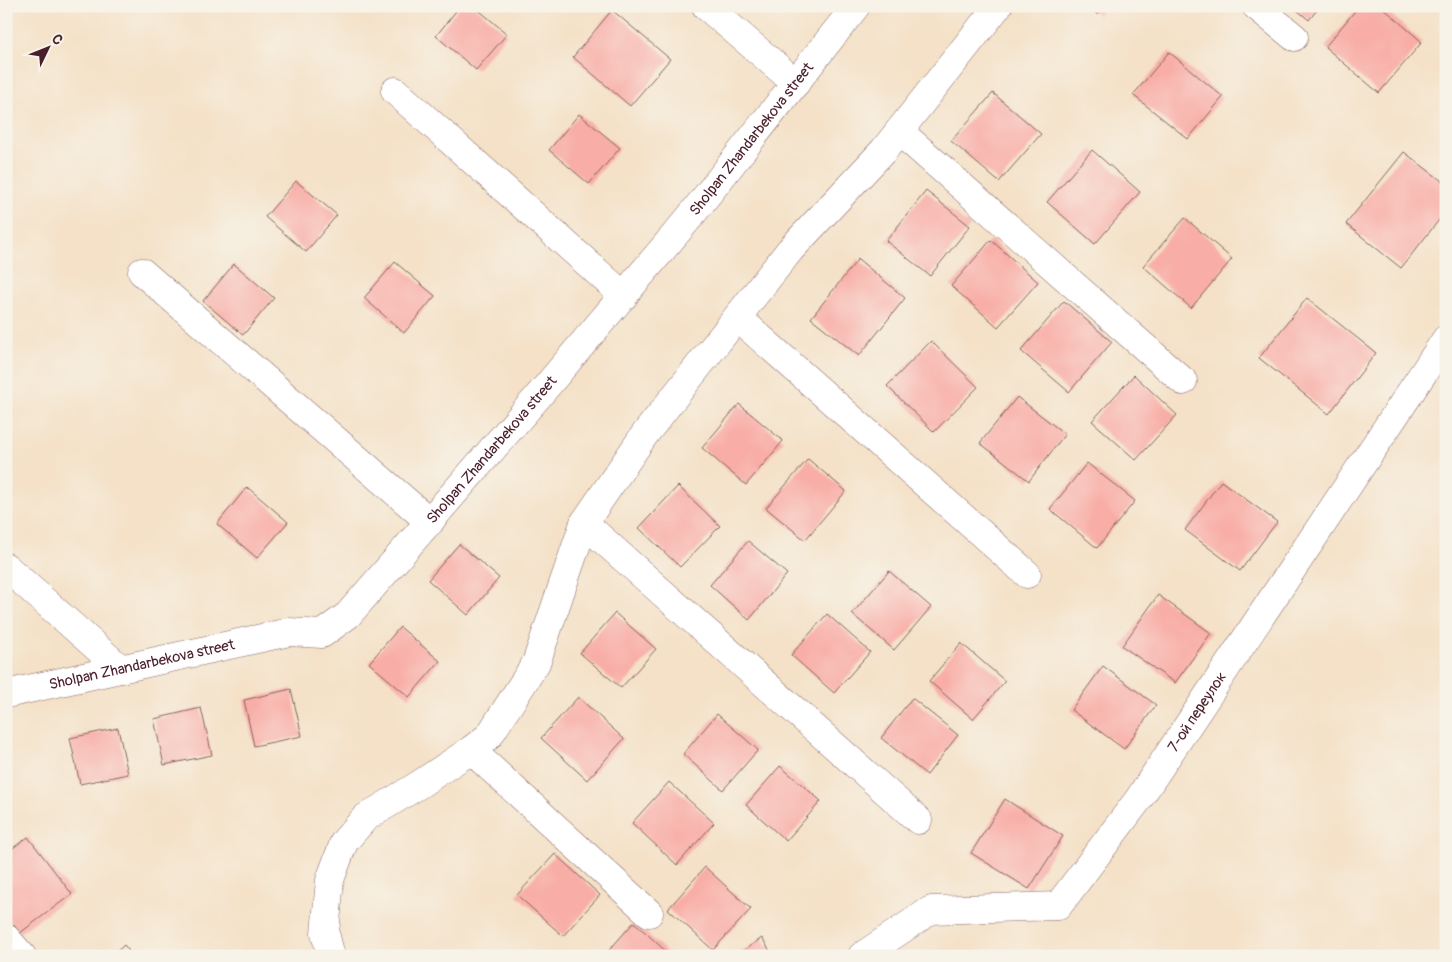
<svg xmlns="http://www.w3.org/2000/svg" width="1452" height="962" viewBox="0 0 1452 962" font-family="Pangolin,sans-serif">
<style>
.building{fill:#f8aea7}
.lines{fill:none;stroke-linecap:round;stroke-linejoin:round}
.minor-casing{stroke:#866362;stroke-width:29}
.minor{stroke:#fff;stroke-width:28}
.labels{text-anchor:middle;stroke-width:5;stroke-linejoin:round;paint-order:stroke}
.street-label{font-size:15px;fill:#4a1f2b;stroke:#f7f3e8}
</style>
<rect width="100%" height="100%" fill="#f7f3e8"/>
<filter id="ink" filterUnits="userSpaceOnUse"><feTurbulence type="fractalNoise" baseFrequency=".02" numOctaves="2"/><feDisplacementMap in="SourceGraphic" scale="10" xChannelSelector="R" yChannelSelector="G"/><feConvolveMatrix kernelMatrix="1 2 1 2 8 2 1 2 1" color-interpolation-filters="sRGB"/></filter>
<filter id="wash" filterUnits="userSpaceOnUse"><feTurbulence type="fractalNoise" baseFrequency=".0096" numOctaves="4" result="noise"/><feDisplacementMap in="SourceGraphic" scale="20" xChannelSelector="R" yChannelSelector="G"/><feGaussianBlur stdDeviation="1.12" result="paint"/><feColorMatrix in="noise" values="0 0 0 0 0 0 0 0 0 0 0 0 0 0 0 0 0 1.4 0 .05"/><feComposite in="paint" operator="in"/></filter>
<g filter="url(#wash)">
<rect width="100%" height="100%" fill="#f4e1c7"/>
<g id="blocks">
<!-- building -->
<path class="building" d="M460,6H474L507,34L476,70L436,36Z
M1088,6H1106L1098,15Z
M1292,6H1320L1309,20Z
M1359,6H1381L1422,42L1379,93L1325,47Z
M612,10L670,59L630,106L573,57Z
M1169,52L1223,97L1188,139L1133,95Z
M993,93L1041,134L999,182L951,141Z
M579,114L620,148L589,184L549,150Z
M1092,150L1140,192L1095,244L1047,202Z
M1404,152L1446,184V211L1401,268L1346,224Z
M296,181L337,215L306,252L265,217Z
M926,191L970,226L930,276L886,241Z
M1185,218L1232,259L1191,308L1143,266Z
M991,240L1038,282L998,327L951,286Z
M858,259L905,298L859,356L811,318Z
M395,262L435,296L404,333L364,298Z
M234,264L274,298L243,335L203,301Z
M1307,298L1376,353L1329,414L1259,358Z
M1064,301L1112,342L1069,392L1021,351Z
M931,341L978,387L934,432L887,386Z
M1134,375L1177,415L1136,460L1092,421Z
M1017,397L1065,434L1029,481L980,443Z
M739,404L783,441L746,485L702,448Z
M808,459L846,491L805,540L766,508Z
M1087,463L1135,501L1097,548L1050,509Z
M1221,481L1277,522L1240,571L1185,530Z
M678,486L720,526L680,567L639,528Z
M247,487L288,522L257,558L217,524Z
M748,541L787,574L749,620L710,585Z
M459,544L499,578L468,615L428,580Z
M889,571L931,607L894,650L852,614Z
M1158,595L1211,633L1175,683L1122,646Z
M615,613L656,649L621,688L580,653Z
M827,614L870,652L834,693L791,655Z
M400,627L440,661L409,697L369,663Z
M961,643L1005,681L973,719L929,681Z
M1103,666L1156,705L1124,749L1071,710Z
M291,689L302,736L254,746L244,700Z
M578,697L624,739L587,780L541,738Z
M912,698L958,735L927,775L881,738Z
M201,708L212,755L164,765L154,719Z
M717,714L758,750L723,790L683,754Z
M118,728L128,774L80,784L70,738Z
M780,766L821,801L786,841L746,805Z
M669,782L714,823L677,865L632,823Z
M1005,799L1063,836L1029,889L971,853Z
M28,837L72,894L20,933L6,915V853Z
M555,854L600,895L563,936L517,895Z
M705,867L751,909L713,950L668,909Z
M634,922L671,956H604Z
M762,938L773,956H735Z
M124,945L133,956H112Z"/>
</g>
</g>
<g filter="url(#ink)">
<use href="#blocks" fill-opacity="0" stroke="#866362" stroke-width="1"/>
<g class="lines">
<defs>
<g id="minor">
<path d="M706,6L796,83"/>
<path d="M1256,6L1294,37"/>
<path d="M395,91L624,296"/>
<path d="M899,131L1183,381"/>
<path d="M142,272L430,522"/>
<path d="M737,317L1027,574"/>
<path d="M584,523L918,820"/>
<path d="M6,567L121,669"/>
<path id="s1" d="M6,694L289,632L322,634L348,615L535,400L689,218L856,6"/>
<path d="M471,750L649,913"/>
<path d="M6,938L22,956"/>
<path d="M331,956L325,933L330,880L344,842L365,818L420,784L471,750L489,736L536,663L584,523L645,434L790,250L884,150L998,6"/>
<path id="s2" d="M862,956L931,910L1058,906L1138,800L1446,339"/>
</g>
</defs>
<!-- minor casing -->
<use href="#minor" class="minor-casing"/>
<!-- minor -->
<use href="#minor" class="minor"/>
</g>
</g>
<g class="labels">
<!-- street labels -->
<g class="street-label">
<text dy="5" stroke="none"><textPath href="#s1" startOffset="979">Sholpan Zhandarbekova street</textPath></text>
<text dy="5" stroke="none"><textPath href="#s1" startOffset="574">Sholpan Zhandarbekova street</textPath></text>
<text dy="5" stroke="none"><textPath href="#s1" startOffset="139">Sholpan Zhandarbekova street</textPath></text>
<text dy="5" stroke="none"><textPath href="#s2" startOffset="449">7-ой переулок</textPath></text>
</g>
</g>
<!-- margin -->
<rect width="1452" height="962" fill="none" stroke="#f7f3e8" stroke-width="25"/>
<!-- north arrow -->
<g transform="translate(48 48) rotate(47)" stroke="#f7f3e8" stroke-width="4" paint-order="stroke">
<path d="M0-4L9 19L0 12L-9 19Z" fill="#4a1f2b"/>
<text y="-8" font-size="14" font-weight="bold" text-anchor="middle" fill="#4a1f2b">С</text>
</g>
</svg>
